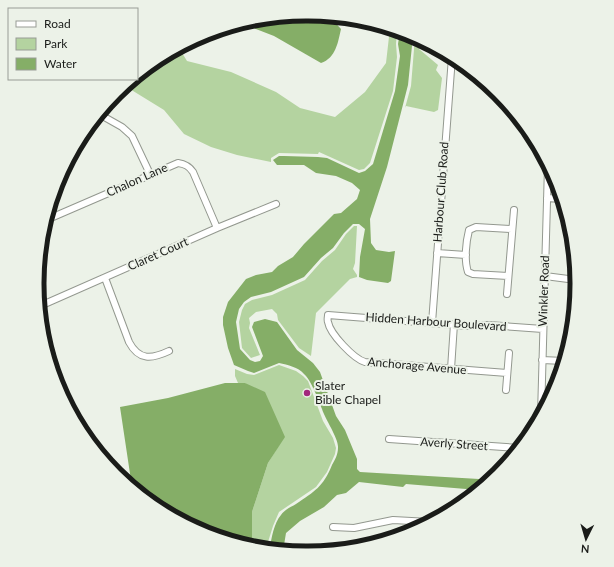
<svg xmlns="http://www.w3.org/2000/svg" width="614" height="567" viewBox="0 0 614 567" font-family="Lato,sans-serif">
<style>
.green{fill:#b4d3a0}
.water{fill:#85ae67}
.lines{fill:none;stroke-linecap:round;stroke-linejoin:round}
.minor-casing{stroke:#93988f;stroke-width:8}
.minor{stroke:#fff;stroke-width:6}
.poi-dot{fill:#a3287d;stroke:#ecf2e8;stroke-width:1.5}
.labels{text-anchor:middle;stroke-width:4;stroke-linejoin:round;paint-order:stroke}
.street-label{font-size:12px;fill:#1a1c19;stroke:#ecf2e8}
.poi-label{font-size:12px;fill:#1a1c19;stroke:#ecf2e8;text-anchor:start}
.rim{fill:none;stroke:#1a1c19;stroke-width:5}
</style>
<rect width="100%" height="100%" fill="#ecf2e8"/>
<!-- green -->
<path class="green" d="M390,28L397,31L396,44L397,57L393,91L370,163L364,169L359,170L319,152L318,154L279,153L271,158V162L237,155L211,147L184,134L164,110L125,86L133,79H137V76L157,59L179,48L187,61L231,72L276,92L300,108L335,117L365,92L386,63Z
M415,37L418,39L419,49L438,65L436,70L442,78L438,110L434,112L406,106L405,108L411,86Z
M354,226H357L355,263L353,269L357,275V277L350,279L316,313L311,356L299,348L278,320L277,314L272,309L256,312L249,318L250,323L249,328L260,355L251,358L242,348L239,322L242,310L245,304L252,300L272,295L305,280L322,261L335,250L346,234Z
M279,365L296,371L303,376L308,381L323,421L333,438L336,448L335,454L327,472L316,487L279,512L273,526L268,542V549L252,547V512L268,463L284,437L245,383H238L235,376V369L247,374L254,375Z"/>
<!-- water -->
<path class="water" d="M307,14C324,16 330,16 341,29C338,42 336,58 321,63L274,36L240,23L255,19Z
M400,31L413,36L408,85L387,167L370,219L371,243L376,250L389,252L395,251L391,281L388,283L367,280L359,277L360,257L365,229L359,224H353L344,233L333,248L321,258L304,277L271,292L251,297L244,302L239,309L236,322L240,349L250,360L255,362L260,361L263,356L252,327L254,322L265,319L277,322L297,350L313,363L320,372L336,416L345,430L357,459V469L360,472L479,479L491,476H495L478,490L406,484L403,487L359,482L346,493L337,495L324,507L300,521L286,533L283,551L270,549C271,539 274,523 281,515C284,510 291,507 296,504C315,491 323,487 332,465C335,460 338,454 338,448C339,439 325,419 322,409C318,399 311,380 304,374C298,367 288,365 279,363L254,373L248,371L234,365L228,348L223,325V317L228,302L246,279L256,275L272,272L278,266L293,257L304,244L334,214L341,213L357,199L360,190L352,183L336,176L316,173L304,165H277L273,160L279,156H284L318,157L327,158L359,173L365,171L373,164L395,91L400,56L398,44Z
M225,383H245L265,392L285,437L268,463L252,512V547L204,532L157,507L132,487L120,407L168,398Z"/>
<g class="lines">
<defs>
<path id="minor" d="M451,62L461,63
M99,114L122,127L132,136L150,174
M547,198L562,199
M46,220L178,163C185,164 189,166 193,172L217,228
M437,253L466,255
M508,276L473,274L468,272C464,260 466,242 469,230L476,227L512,229
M545,276L576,280
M105,278L129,342C139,361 152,359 169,351
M507,294L514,210
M40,306L217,228L276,204
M432,323L452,57
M42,326L51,352L64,399
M542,360L564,361
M451,369L454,324
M507,373L365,362C354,359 330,334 328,322C327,320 328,317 328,315L469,326L489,325L543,329
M506,390L509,353
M541,415L548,166
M389,439L519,448
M333,527L354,528L393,520L430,522"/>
</defs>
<!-- minor casing -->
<use href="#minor" class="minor-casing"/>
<!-- minor -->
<use href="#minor" class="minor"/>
</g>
<!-- markers -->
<circle class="poi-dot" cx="307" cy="393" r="4"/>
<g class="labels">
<!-- street labels -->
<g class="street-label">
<text transform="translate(137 180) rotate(-24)" y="4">Chalon Lane</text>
<text transform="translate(441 192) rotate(-86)" y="4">Harbour Club Road</text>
<text transform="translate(158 254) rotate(-24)" y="4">Claret Court</text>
<text transform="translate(544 291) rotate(-88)" y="4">Winkler Road</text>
<text transform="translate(436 322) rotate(4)" y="4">Hidden Harbour Boulevard</text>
<text transform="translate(417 366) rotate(5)" y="4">Anchorage Avenue</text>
<text transform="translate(454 444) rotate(4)" y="4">Averly Street</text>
</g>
<!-- poi labels -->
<g class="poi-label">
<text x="315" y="390">Slater<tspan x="315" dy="14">Bible Chapel</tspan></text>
</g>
</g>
<!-- crop -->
<path d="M0 0H614V567H0ZM306 21H308A262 262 0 0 1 570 283V284A262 262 0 0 1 308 546H306A262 262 0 0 1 44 284V283A262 262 0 0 1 306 21Z" fill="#ecf2e8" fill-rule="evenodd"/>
<path class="rim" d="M306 21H308A262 262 0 0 1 570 283V284A262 262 0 0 1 308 546H306A262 262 0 0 1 44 284V283A262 262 0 0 1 306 21Z"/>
<!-- legend -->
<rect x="8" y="8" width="130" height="72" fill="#ecf2e8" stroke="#989c95"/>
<rect x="16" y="21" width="20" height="6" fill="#ffffff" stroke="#989c95"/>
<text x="44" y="28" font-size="12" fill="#1a1c19">Road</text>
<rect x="16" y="38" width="20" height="12" fill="#b4d3a0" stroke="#989c95"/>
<text x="44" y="48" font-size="12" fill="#1a1c19">Park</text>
<rect x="16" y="58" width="20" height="12" fill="#85ae67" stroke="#989c95"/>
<text x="44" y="68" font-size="12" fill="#1a1c19">Water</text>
<!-- north arrow -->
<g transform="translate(586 539) rotate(185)" stroke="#ecf2e8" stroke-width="3" paint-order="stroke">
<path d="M0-3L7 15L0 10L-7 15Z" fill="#1a1c19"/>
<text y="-6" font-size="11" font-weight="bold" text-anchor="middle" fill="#1a1c19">N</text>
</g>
</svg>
